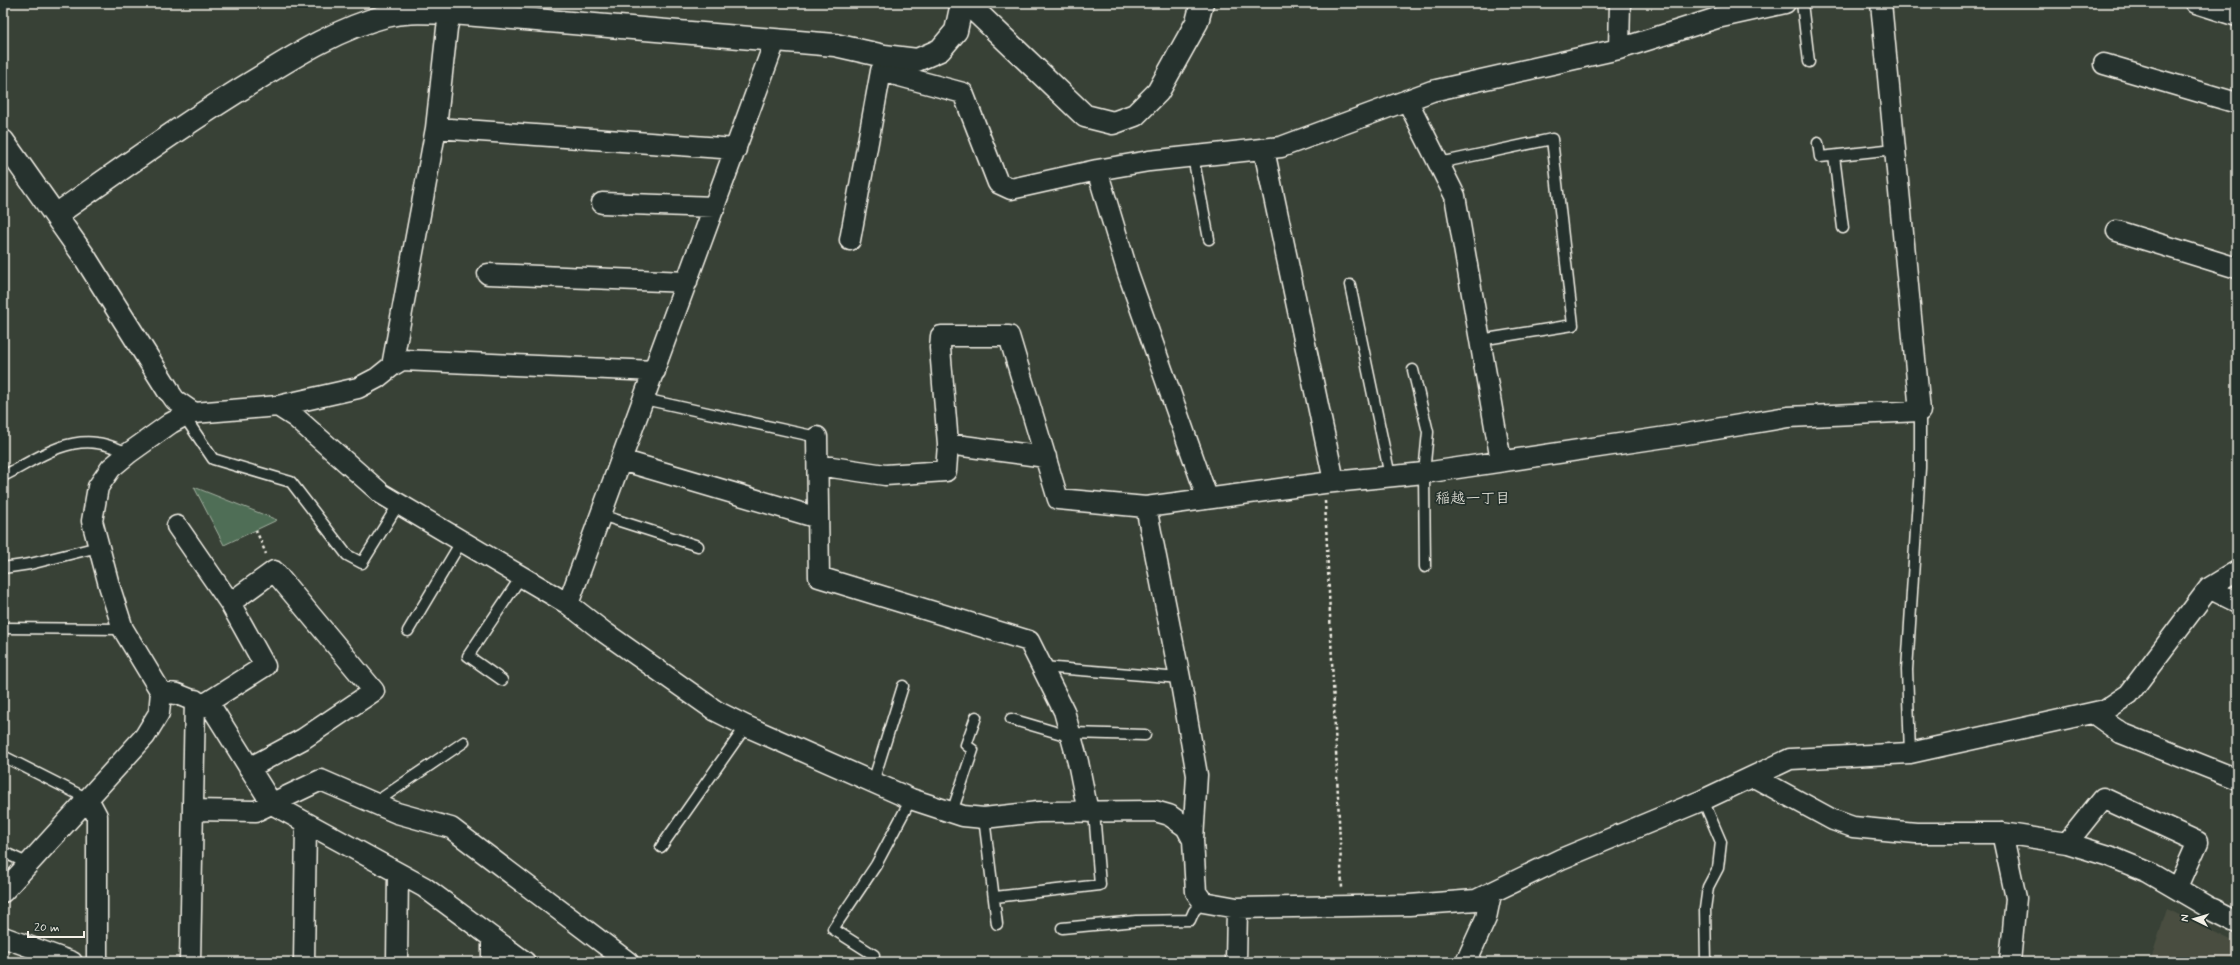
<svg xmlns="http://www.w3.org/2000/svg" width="2240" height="965" viewBox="0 0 2240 965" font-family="Mynerve,'Klee One',sans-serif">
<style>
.built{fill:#484e40}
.green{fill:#506e57;stroke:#a2b0a0}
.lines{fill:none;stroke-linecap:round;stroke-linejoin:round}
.lane-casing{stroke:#f4f1e8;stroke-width:13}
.street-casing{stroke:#f4f1e8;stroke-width:23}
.secondary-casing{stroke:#f4f1e8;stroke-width:25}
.path{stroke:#f4f1e8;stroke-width:2.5;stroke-dasharray:3 3;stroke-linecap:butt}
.lane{stroke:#26332d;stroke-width:10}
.street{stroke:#26332d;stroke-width:20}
.secondary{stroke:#26332d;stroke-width:22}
.labels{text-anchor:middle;stroke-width:3.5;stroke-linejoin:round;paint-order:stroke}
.neighbourhood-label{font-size:15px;fill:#f4f1e8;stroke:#26332d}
</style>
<rect width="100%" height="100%" fill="#384136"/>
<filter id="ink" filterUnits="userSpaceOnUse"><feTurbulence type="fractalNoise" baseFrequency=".025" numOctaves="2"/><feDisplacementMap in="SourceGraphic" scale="8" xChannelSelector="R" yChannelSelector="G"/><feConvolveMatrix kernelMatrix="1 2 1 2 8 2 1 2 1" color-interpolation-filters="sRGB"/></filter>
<g filter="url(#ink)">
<!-- built -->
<path class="built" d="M2167,909L2237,943V962H2150Z"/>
<!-- green -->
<path class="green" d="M194,487L277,520L224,545Z"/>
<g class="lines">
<defs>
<path id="lane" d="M1802,3L1809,62
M1818,143L1820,157L1895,149
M1834,156L1843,228
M1193,157L1209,239
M1439,163L1552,139L1573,325L1480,340
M1350,285L1390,476
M1413,370L1428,432L1424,473L1425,567
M644,399L817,437
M184,416L213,459L291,482L347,555L362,563L398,505
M3,476C32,462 62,438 97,443C107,444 118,449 129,453
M601,515L698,546
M3,568L30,564L98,547
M3,628L123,629
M408,631L461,542
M1043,667L1180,678
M502,680L468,656L521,577
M1011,719L1072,737
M1071,733L1145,735
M1910,753L1907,670L1920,468V411
M3,756L88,799
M873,782L903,686
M1703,800L1721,842L1718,868L1708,887L1705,909L1706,962
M376,802L464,742
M952,812L973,750L966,745L976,717
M984,818L997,924
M661,847L746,726
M3,852L29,864
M995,897L1100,885L1094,812
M1062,928L1136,921L1190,920L1194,911L1203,902
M874,955L833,929L876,865L911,799"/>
<path id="street" d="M2196,3L2237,16
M1619,49L1620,3
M2104,64L2237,103
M1407,100L1455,196L1501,461
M436,128L736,149
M1264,150L1334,481
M1097,170L1149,161L1281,147L1432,91L1619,49L1717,18L1785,3
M602,203L715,207
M2117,231L2237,268
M850,240L881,71L963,93L998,183L1011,189L1097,170L1128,273L1207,497
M488,274L687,282
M392,366L402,360L655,371
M168,390L175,400L194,413
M278,406L358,388L377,378L392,366L436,128L447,28L453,3
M817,437L819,577L1029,641L1064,711L1078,762L1088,812
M948,444L1046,457
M621,460L818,518
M818,465L885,475L946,471L948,444L940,348L941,336H1009L1058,499L1146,507
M177,526L230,603L265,666L205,704
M2209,588L2237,602
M230,603L274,571L374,691L303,739L249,768
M568,604L775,41
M161,692L177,694L212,708L272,804L424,887L525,962
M2093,713L2121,733L2237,779
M1754,777L1833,820L1853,827L1916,833H2002L2067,843L2109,856L2148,872L2213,910
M88,799L97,816V962
M193,810L256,811L321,780L397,813L451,828L628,962
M2002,833L2016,898L2010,962
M1193,840L1197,775L1180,678L1146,507L1324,483L1424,473L1686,434L1788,417L1920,411L1881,3
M2067,843L2103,798L2198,842L2177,889
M3,892L145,736L159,713L161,692L123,629L109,585L92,521L98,487L111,468L129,453L171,423L184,416L194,413L278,406L295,417L382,494L568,604L604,632L716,711L746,726L911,799L963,816L984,818L1038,812L1155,811L1169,815L1186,827L1193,840L1196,892L1203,902L1237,908L1409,905L1476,900L1561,859L1703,800L1790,759L1910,753L2105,710L2129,694L2209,588L2237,571
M3,937L72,962
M190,962L195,700
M304,962L306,824
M397,962L398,873
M492,962V938
M1236,962L1237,908
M1466,962L1486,918L1491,894"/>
<path id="secondary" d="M967,3L1085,116L1113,123L1135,115L1158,92L1197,22L1202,3
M3,141L84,256L168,390
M56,215C123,168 189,120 259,78C299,53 340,28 386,16C408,10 430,13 452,13L835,45L884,56L917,60L940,50L956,31L962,3
M2213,910L2237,922"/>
</defs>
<!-- lane casing -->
<use href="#lane" class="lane-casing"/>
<!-- street casing -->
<use href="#street" class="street-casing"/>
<!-- secondary casing -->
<use href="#secondary" class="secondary-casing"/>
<!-- path -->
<path class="path" d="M1325,501L1342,888
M256,530L266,554"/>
<!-- lane -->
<use href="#lane" class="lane"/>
<!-- street -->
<use href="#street" class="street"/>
<!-- secondary -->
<use href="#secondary" class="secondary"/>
</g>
</g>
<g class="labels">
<!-- neighbourhood labels -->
<g class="neighbourhood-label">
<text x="1473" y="503">稲越一丁目</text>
</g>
</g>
<!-- margin -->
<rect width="2240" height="965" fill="none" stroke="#26332d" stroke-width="16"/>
<rect x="8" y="8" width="2224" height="949" fill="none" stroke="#f4f1e8" stroke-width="1.5" filter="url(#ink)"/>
<!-- north arrow -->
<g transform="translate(2194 919) rotate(275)" stroke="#26332d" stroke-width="3" paint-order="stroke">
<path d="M0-3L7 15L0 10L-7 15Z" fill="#f4f1e8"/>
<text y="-6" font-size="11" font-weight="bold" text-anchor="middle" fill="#f4f1e8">N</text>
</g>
<!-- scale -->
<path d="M28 931v6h56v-6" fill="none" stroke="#f4f1e8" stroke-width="2"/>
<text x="34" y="931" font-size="12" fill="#f4f1e8" stroke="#26332d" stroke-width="3" paint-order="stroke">20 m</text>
</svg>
